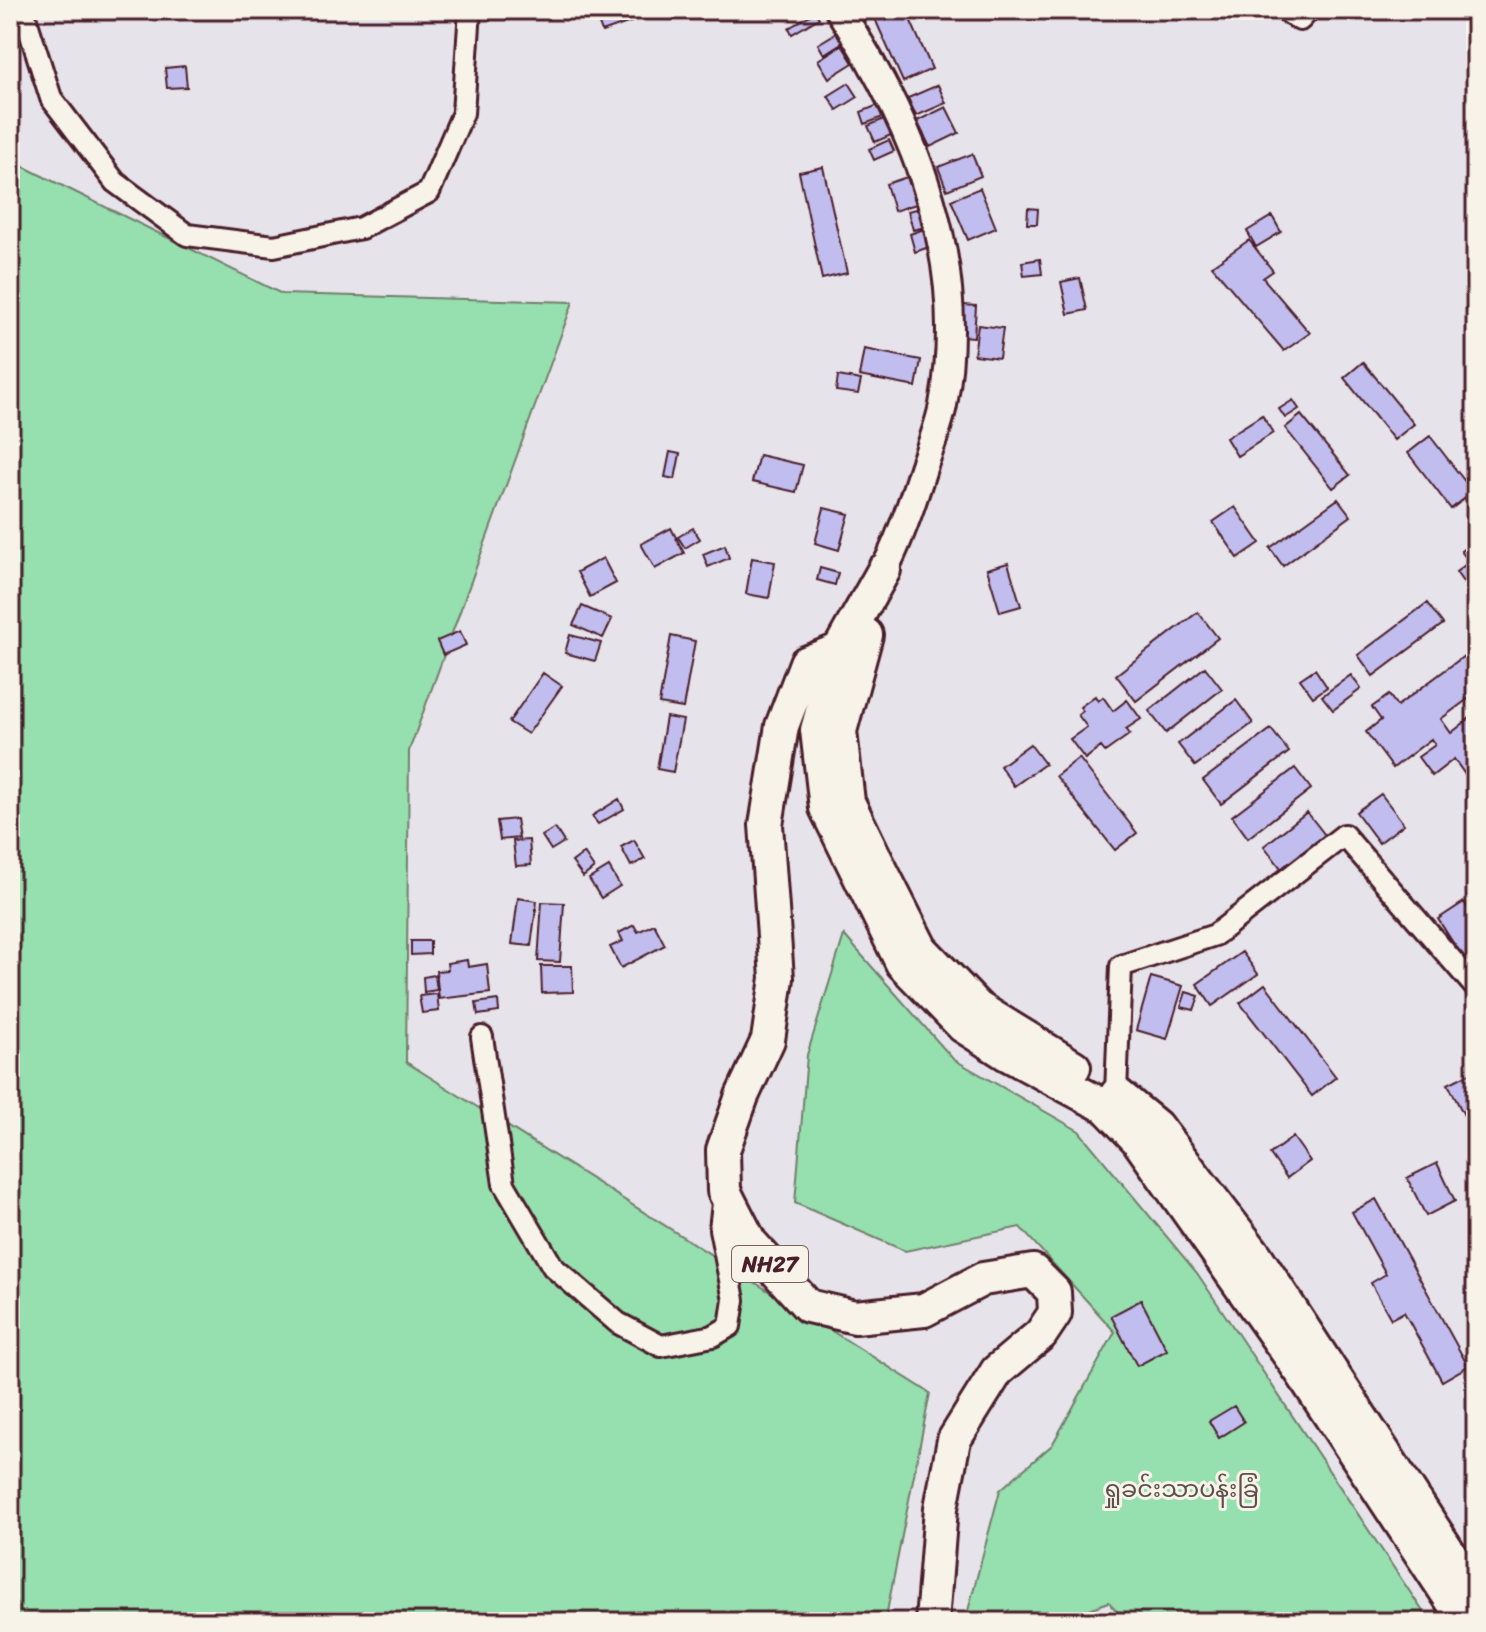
<svg xmlns="http://www.w3.org/2000/svg" width="1486" height="1632" viewBox="0 0 1486 1632" font-family="Sriracha,'Noto Sans Myanmar',sans-serif">
<style>
.green{fill:#96dfae;stroke:#707f6c;stroke-width:2}
.building{fill:#c2bdef;stroke:#4a1f2b;stroke-width:2}
.lines{fill:none;stroke-linecap:round;stroke-linejoin:round}
.minor-casing{stroke:#4a1f2b;stroke-width:26}
.secondary-casing{stroke:#4a1f2b;stroke-width:32}
.trunk-casing{stroke:#4a1f2b;stroke-width:38}
.minor{stroke:#f7f3e8;stroke-width:20}
.secondary{stroke:#f7f3e8;stroke-width:26}
.trunk{stroke:#f7f3e8;stroke-width:32}
.labels{text-anchor:middle;stroke-width:6;stroke-linejoin:round;paint-order:stroke}
.shield{fill:#f7f3e8;stroke:#7e5f64;stroke-width:2}
.shield-label{font-size:22px;font-weight:bold;fill:#4a1f2b}
.park-label{font-size:24px;fill:#5d4f4c;stroke:#f7f3e8}
</style>
<rect width="100%" height="100%" fill="#e7e3ea"/>
<filter id="ink" filterUnits="userSpaceOnUse"><feTurbulence type="fractalNoise" baseFrequency=".0125" numOctaves="2"/><feDisplacementMap in="SourceGraphic" scale="16" xChannelSelector="R" yChannelSelector="G"/><feConvolveMatrix kernelMatrix="1 2 1 2 8 2 1 2 1" color-interpolation-filters="sRGB"/></filter>
<g filter="url(#ink)">
<!-- green -->
<path class="green" d="M10,160L282,294L573,302L409,751L406,1062L930,1393L885,1622H10Z
M844,935L953,1059L1079,1131L1197,1273L1430,1622H1126L1109,1602L1053,1622H965L1000,1490L1052,1445L1115,1332L1020,1227L905,1251L795,1203L807,1055Z"/>
<!-- building -->
<path class="building" d="M594,10H665L602,32Z
M894,10H906L932,69L903,82L875,19Z
M815,12L819,18L792,34L789,28Z
M838,32L843,42L824,54L818,44Z
M842,45L853,63L829,78L818,60Z
M185,66L187,87L167,88L165,68Z
M849,83L858,97L837,110L828,96Z
M938,85L946,103L916,116L908,98Z
M878,105L883,117L865,124L861,112Z
M946,107L959,133L930,147L917,121Z
M884,119L891,135L875,142L868,126Z
M889,140L894,151L874,160L869,149Z
M972,154L981,176L947,190L938,167Z
M823,167L847,273L822,279L799,172Z
M907,177L916,204L894,211L886,184Z
M980,188L996,228L968,240L951,200Z
M921,208L925,227L913,230L908,211Z
M1028,208L1038,209L1037,224H1027Z
M1272,216L1281,232L1256,247L1247,231Z
M924,229L929,247L915,252L910,234Z
M1249,240L1273,271L1263,278L1310,333L1284,351L1212,266Z
M1040,259L1042,274L1024,276L1022,262Z
M1080,278L1087,310L1068,314L1061,282Z
M963,305L976,306L974,337L961,336Z
M978,325L1003,328L999,358L974,355Z
M864,349L921,360L916,387L859,376Z
M1363,362L1414,424L1394,440L1344,378Z
M838,376L861,380L858,394L836,391Z
M1293,400L1299,409L1285,418L1279,409Z
M1262,415L1273,433L1237,456L1226,438Z
M1301,415L1350,475L1333,488L1285,428Z
M1430,436L1473,492L1451,509L1408,453Z
M670,452L680,454L675,479L665,477Z
M759,455L803,465L796,492L752,482Z
M1338,499L1351,516L1283,566L1270,548Z
M1235,507L1260,543L1238,558L1213,522Z
M824,508L849,514L839,550L815,543Z
M671,528L684,553L655,569L641,544Z
M693,528L700,539L685,548L678,537Z
M1476,540V587L1470,592L1456,572L1469,562L1461,551Z
M725,545L729,558L708,567L703,554Z
M603,558L616,583L590,597L577,572Z
M752,558L775,562L769,598L746,594Z
M1008,563L1021,606L1000,612L987,569Z
M820,568L838,573L835,585L817,580Z
M1427,603L1443,624L1373,676L1358,655Z
M582,606L612,619L603,638L573,625Z
M1198,612L1218,638L1136,701L1116,675Z
M460,631L466,645L443,655L437,641Z
M570,635L601,643L595,661L565,653Z
M671,636L695,641L683,708L659,704Z
M1476,647V693L1441,719L1451,733L1474,715L1476,718V752L1473,755L1476,768L1466,776L1454,759L1432,776L1418,757L1435,745L1431,739L1393,768L1366,732L1381,720L1372,707L1389,695L1397,706Z
M1205,667L1222,689L1166,733L1149,711Z
M1315,669L1327,687L1313,697L1300,679Z
M543,673L562,686L528,734L509,722Z
M1351,675L1361,689L1333,710L1322,696Z
M1095,696L1098,701L1103,697L1113,711L1127,700L1141,719L1126,729L1130,734L1105,752L1101,747L1085,759L1070,739L1087,727L1078,715L1083,711L1080,707Z
M1236,700L1253,723L1195,766L1178,744Z
M666,717L683,720L673,772L657,769Z
M1271,729L1289,752L1221,804L1203,780Z
M1030,744L1045,764L1014,786L1000,766Z
M1079,758L1137,833L1115,850L1056,776Z
M1295,768L1311,789L1248,838L1232,816Z
M1381,794L1404,824L1379,843L1356,812Z
M619,799L624,809L598,824L592,816Z
M1307,812L1328,839L1284,872L1264,846Z
M516,819L519,838L500,840L497,821Z
M555,828L564,842L551,850L542,836Z
M529,840L531,865L516,866L513,841Z
M634,840L645,859L631,866L621,847Z
M584,853L594,868L583,877L572,862Z
M609,867L620,886L601,898L589,879Z
M518,898L537,901L531,946L512,944Z
M542,902L564,903L560,962L538,961Z
M1464,902L1476,921V952L1464,960L1438,919Z
M654,924L665,945L621,968L610,947L623,941L619,933L634,925L638,932Z
M411,941H430V954L411,955Z
M1242,952L1258,974L1212,1006L1197,984Z
M467,960L468,967L487,964L490,993L439,999L436,971L448,970L447,963Z
M541,966H572L573,992L542,993Z
M435,975L437,990L424,992L423,977Z
M1151,977L1183,986L1167,1039L1136,1030Z
M1265,984L1336,1077L1312,1096L1240,1003Z
M1186,992L1199,996L1194,1010L1181,1007Z
M437,994L439,1011L422,1013L419,996Z
M498,1000L499,1012L478,1015L476,1003Z
M1476,1070V1127L1471,1129L1448,1084Z
M1293,1137L1310,1161L1287,1178L1270,1154Z
M1437,1163L1455,1201L1426,1216L1407,1178Z
M1376,1199L1468,1366L1442,1381L1404,1312L1391,1319L1371,1283L1386,1274L1352,1212Z
M1141,1300L1167,1350L1137,1366L1111,1316Z
M1234,1406L1244,1422L1219,1438L1209,1421Z"/>
<g class="lines">
<defs>
<path id="minor" d="M23,10L51,98L115,182L187,235L274,246L361,228L429,192L463,113L470,10
M1284,10L1300,20L1309,10
M482,1037L504,1184L553,1267L618,1323L661,1346L713,1336L730,1326L734,1300L720,1229L724,1195
M1116,1093L1121,966L1215,935L1344,835L1476,988"/>
<path id="secondary" d="M839,10C916,128 970,262 943,405C939,426 930,448 923,468C912,504 901,537 884,570"/>
<path id="trunk" d="M884,570L839,650L817,730L826,808L902,963L963,1026L1007,1054L1106,1107L1137,1139L1302,1373L1466,1622
M866,635L840,731L848,802L878,864L921,949L978,1008L1074,1067
M860,653L839,650L806,663L782,726L766,825L777,978L768,1040L742,1096L723,1150L724,1191L750,1242L808,1306L855,1317L924,1310L983,1279L1033,1271L1054,1292L1055,1313L1041,1334L997,1371L954,1440L941,1508L932,1622
M1117,1094L1156,1126L1256,1256L1476,1594"/>
</defs>
<!-- minor casing -->
<use href="#minor" class="minor-casing"/>
<!-- secondary casing -->
<use href="#secondary" class="secondary-casing"/>
<!-- trunk casing -->
<use href="#trunk" class="trunk-casing"/>
<!-- minor -->
<use href="#minor" class="minor"/>
<!-- secondary -->
<use href="#secondary" class="secondary"/>
<!-- trunk -->
<use href="#trunk" class="trunk"/>
</g>
</g>
<g class="labels">
<!-- shield labels -->
<rect class="shield" x="732" y="1246" width="76" height="36" rx="6"/>
<g class="shield-label">
<text x="770" y="1272">NH27</text>
</g>
<!-- park labels -->
<g class="park-label">
<text x="1181" y="1497">ရှုခင်းသာပန်းခြံ</text>
</g>
</g>
<!-- margin -->
<rect width="1486" height="1632" fill="none" stroke="#f7f3e8" stroke-width="40"/>
<rect x="20" y="20" width="1446" height="1592" fill="none" stroke="#4a1f2b" stroke-width="3" filter="url(#ink)"/>
</svg>
